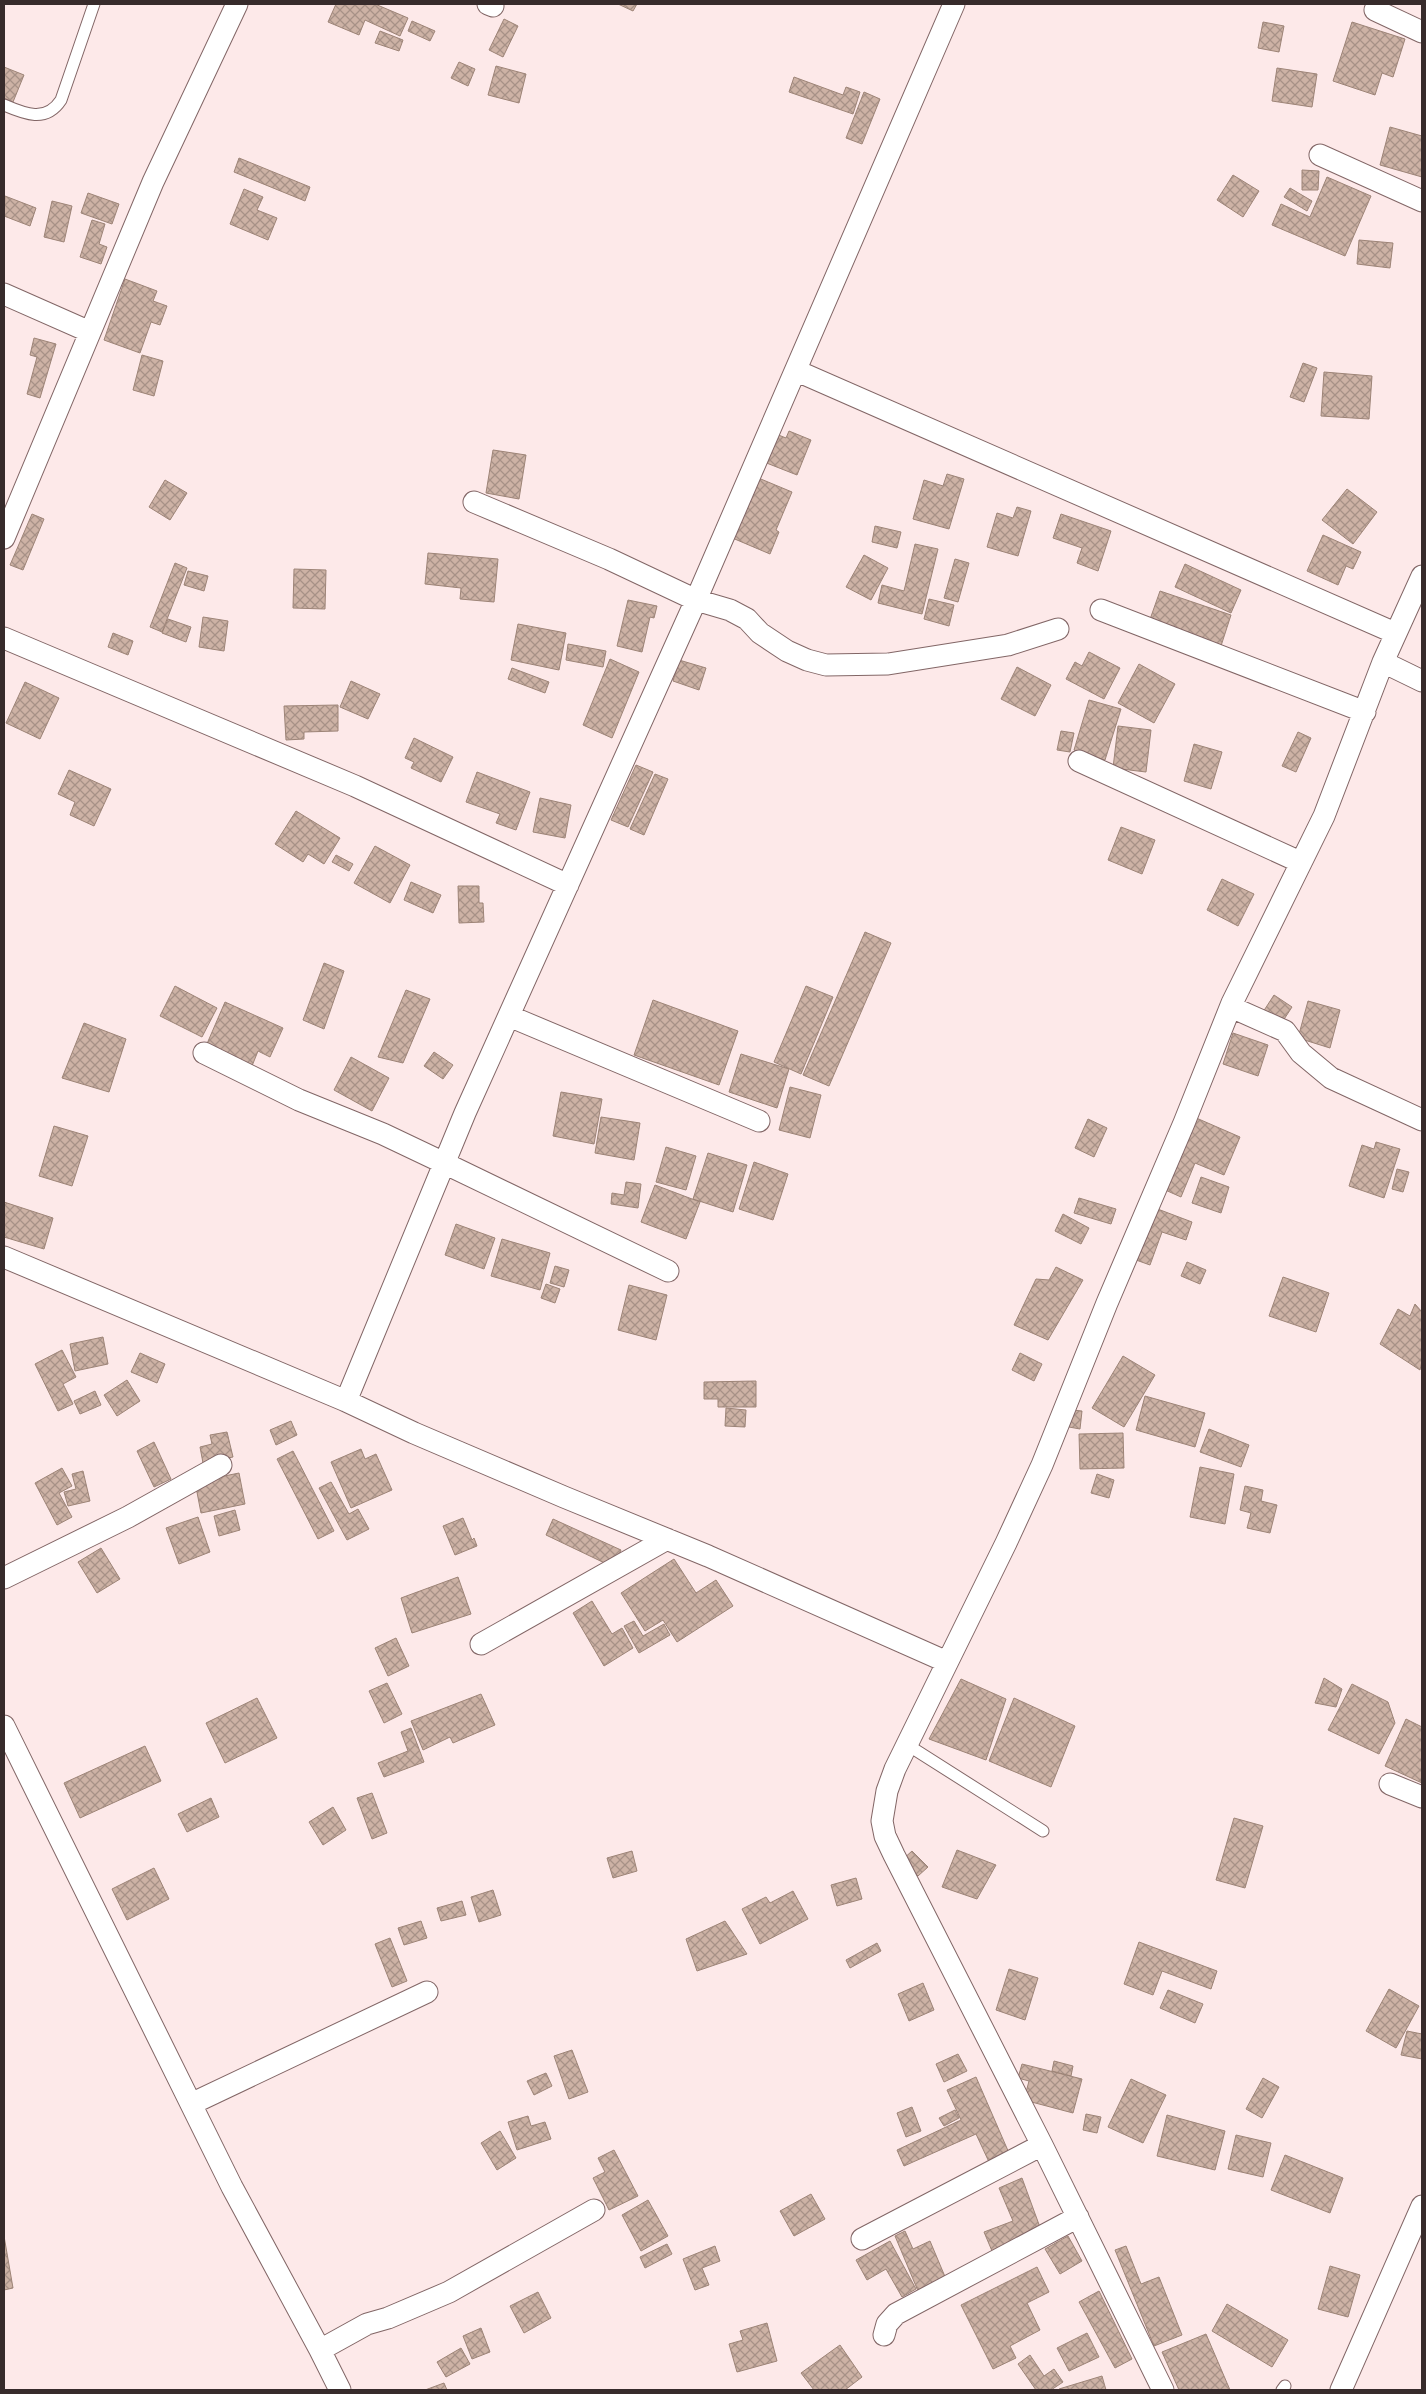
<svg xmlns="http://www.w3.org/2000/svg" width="1426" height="2394" viewBox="0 0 1426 2394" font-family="'IBM Plex Sans',sans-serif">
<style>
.building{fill:url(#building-cross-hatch);stroke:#9d8477}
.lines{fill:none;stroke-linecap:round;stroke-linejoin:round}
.lane-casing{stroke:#826666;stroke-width:13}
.street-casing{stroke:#826666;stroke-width:23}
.lane{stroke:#fff;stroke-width:11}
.street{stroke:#fff;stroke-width:21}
</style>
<defs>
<pattern id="building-cross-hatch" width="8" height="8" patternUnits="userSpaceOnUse" patternTransform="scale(1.25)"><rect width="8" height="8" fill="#cdb2a5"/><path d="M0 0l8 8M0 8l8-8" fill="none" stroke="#a79187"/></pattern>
</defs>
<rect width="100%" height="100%" fill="#fde9e9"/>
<!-- building -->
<path class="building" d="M336,4H375L408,18L400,36L365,20L359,35L328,22Z
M618,4H637L633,11Z
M504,19L518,26L503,57L489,50Z
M412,21L435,31L430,41L408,31Z
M1263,22L1284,26L1279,52L1258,48Z
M1352,22L1405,39L1393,77L1382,73L1375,95L1333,81Z
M380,31L403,40L399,51L375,43Z
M459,62L475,69L468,86L451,78Z
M496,66L526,74L519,103L488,95Z
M4,67L24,75L13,102L4,98Z
M1277,68L1317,74L1312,107L1272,101Z
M794,77L843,95L846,87L860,92L853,114L789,92Z
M864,92L880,99L862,144L846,138Z
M1390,127L1422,136V177L1380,165Z
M239,158L310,187L305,201L234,172Z
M1302,170L1319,171L1318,190H1302Z
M1233,175L1259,191L1243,217L1217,200Z
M1327,177L1371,196L1345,256L1272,225L1281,204L1310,217Z
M1290,188L1312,201L1307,211L1284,197Z
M244,189L263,197L257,210L277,218L268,240L230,224Z
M88,193L119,204L112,224L81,213Z
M5,196L36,208L30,226L4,216Z
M52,201L72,206L64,242L44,237Z
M92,220L105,224L99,244L107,247L101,264L80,257Z
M1359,240L1393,243L1390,268L1357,264Z
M125,279L157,291L153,301L167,306L160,325L151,322L140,353L104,340Z
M34,338L56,344L40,398L27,394L37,357L30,355Z
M142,355L163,361L154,396L133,390Z
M1303,363L1317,368L1304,402L1290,397Z
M1324,372L1372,376L1369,419L1321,416Z
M789,431L811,440L797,475L764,462L776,434L786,438Z
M493,450L526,455L519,499L486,493Z
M947,474L964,479L949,529L913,519L924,480L943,486Z
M756,477L792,492L776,530L779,532L770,554L730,537Z
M165,480L187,493L170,520L149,507Z
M1347,489L1377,512L1353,544L1322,520Z
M1017,507L1031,511L1018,556L987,547L997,513L1013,518Z
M32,514L44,519L23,570L10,565Z
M1061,514L1111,531L1098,571L1077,563L1082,548L1053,538Z
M875,526L901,532L897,548L872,542Z
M1323,535L1361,552L1353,569L1346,566L1338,585L1307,571Z
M915,544L938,549L922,614L878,603L882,585L904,591Z
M428,553L498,559L494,602L460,599L461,588L425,584Z
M864,555L888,568L871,600L846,587Z
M955,559L969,563L958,602L944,598Z
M175,563L187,568L162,632L150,627Z
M1185,564L1241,590L1231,613L1175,587Z
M294,569L326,570L325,609L293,608Z
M188,571L208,576L204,591L184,585Z
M1160,591L1231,615L1220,649L1148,625Z
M929,599L954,605L949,626L924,619Z
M628,600L657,606L654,618L650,617L642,652L617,646Z
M203,617L228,621L224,651L199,647Z
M168,619L191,627L186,642L162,633Z
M518,624L566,633L559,670L511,660Z
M113,633L133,641L128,655L108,647Z
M568,644L606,651L603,667L566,660Z
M1089,652L1120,668L1104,699L1066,679L1075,662L1082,666Z
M610,659L639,672L612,738L583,725Z
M679,660L706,668L699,690L673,681Z
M1139,664L1175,684L1154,723L1118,703Z
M1017,667L1051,685L1035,716L1001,699Z
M512,668L549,682L545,693L508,679Z
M351,681L380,694L368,719L340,707Z
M25,682L59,698L40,739L6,723Z
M1089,700L1121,709L1105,760L1074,750Z
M338,705V731L304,732V739L286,740L284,706Z
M1118,726L1151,730L1146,772L1113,768Z
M1061,731L1074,733L1070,752L1057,750Z
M1298,732L1311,738L1296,772L1282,766Z
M414,738L453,757L441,782L411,768L414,762L405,758Z
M1194,744L1222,752L1211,789L1184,781Z
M636,765L653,772L628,827L611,820Z
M69,770L111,789L94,826L70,815L75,802L58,794Z
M477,772L530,792L516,830L496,823L500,814L466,802Z
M655,774L668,779L644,835L630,829Z
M540,798L571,805L565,838L533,832Z
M296,811L340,838L324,864L308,854L303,862L275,844Z
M1121,827L1155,840L1142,874L1108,860Z
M375,846L410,865L390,903L354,883Z
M336,855L353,864L349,871L332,862Z
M1222,879L1254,894L1238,926L1207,910Z
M411,882L441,895L433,913L404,900Z
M458,886H479V903H483L484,922L459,923Z
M865,932L891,943L829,1086L803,1075Z
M324,963L344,971L324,1029L303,1020Z
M175,986L217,1008L202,1037L160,1016Z
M806,986L833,997L801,1074L774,1062Z
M406,990L430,999L403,1063L378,1057Z
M1274,995L1292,1007L1281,1024L1263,1012Z
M653,1000L738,1031L719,1085L634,1055Z
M1308,1001L1340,1010L1330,1048L1298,1038Z
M225,1002L283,1028L270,1057L258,1051L252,1066L206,1046Z
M84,1023L126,1039L109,1092L62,1078Z
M1233,1033L1268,1045L1258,1076L1223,1064Z
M434,1052L453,1065L443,1079L424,1066Z
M741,1054L789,1069L777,1108L729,1092Z
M351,1057L389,1078L372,1111L334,1090Z
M790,1087L821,1095L810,1138L779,1130Z
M561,1092L602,1099L594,1144L553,1136Z
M601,1117L640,1123L634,1160L595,1153Z
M1194,1117L1240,1137L1224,1175L1195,1163L1181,1197L1163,1189Z
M1088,1119L1107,1128L1094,1157L1075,1148Z
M54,1126L88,1136L72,1186L39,1176Z
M1376,1142L1400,1149L1384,1198L1349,1186L1362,1145L1374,1149Z
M666,1147L696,1156L686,1190L656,1182Z
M708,1153L747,1165L733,1212L693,1199Z
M754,1162L788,1174L773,1220L739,1209Z
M1397,1169L1409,1172L1403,1192L1392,1189Z
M1201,1177L1229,1187L1221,1213L1192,1203Z
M626,1182L641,1184L638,1208L611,1204L612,1193L624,1195Z
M655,1185L700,1202L686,1239L641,1222Z
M1079,1198L1116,1209L1111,1224L1074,1213Z
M4,1202L53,1218L44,1249L4,1237Z
M1155,1208L1192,1222L1186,1240L1162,1232L1150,1265L1136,1260Z
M1063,1214L1089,1228L1081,1244L1055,1231Z
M456,1224L495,1238L484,1269L445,1255Z
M502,1239L550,1253L540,1290L491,1276Z
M1187,1262L1206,1270L1200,1284L1181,1276Z
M555,1266L569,1270L564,1287L550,1283Z
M1056,1267L1083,1280L1048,1340L1014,1325L1036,1279L1049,1280Z
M1283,1277L1329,1293L1316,1332L1269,1316Z
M546,1284L560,1289L555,1303L541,1298Z
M629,1285L667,1295L656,1340L618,1330Z
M1415,1304L1422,1312V1361L1420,1370L1380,1344L1398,1309L1410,1316Z
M103,1337L108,1364L75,1371L70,1344Z
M62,1350L76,1377L63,1384L73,1404L58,1411L35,1364Z
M140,1353L165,1364L157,1383L131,1372Z
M1020,1353L1042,1364L1034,1381L1012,1370Z
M1123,1356L1155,1375L1124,1427L1092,1408Z
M127,1380L140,1401L117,1416L104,1395Z
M756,1381V1407H718V1399H704V1382Z
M95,1391L101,1405L80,1414L74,1401Z
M1145,1396L1205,1413L1195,1447L1136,1430Z
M726,1408L746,1410L745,1427L725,1426Z
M1072,1410L1082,1411L1080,1429L1069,1427Z
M291,1421L297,1435L276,1445L270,1430Z
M1209,1429L1249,1445L1241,1467L1200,1452Z
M227,1432L233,1457L203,1463L200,1447L212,1444L210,1435Z
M1123,1433L1124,1468L1080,1469L1079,1434Z
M154,1442L171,1479L154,1487L137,1451Z
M361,1449L365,1459L376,1454L392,1490L351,1508L331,1462Z
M293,1451L334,1531L318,1539L277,1459Z
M1200,1467L1234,1474L1225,1524L1190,1517Z
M62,1468L72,1486L59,1493L72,1517L57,1525L35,1483Z
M83,1471L90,1501L68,1506L64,1492L76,1489L72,1474Z
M239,1473L245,1504L201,1513L195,1482Z
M1097,1474L1114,1480L1109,1498L1091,1493Z
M331,1482L349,1514L358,1509L369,1529L347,1540L319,1488Z
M1245,1486L1263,1490L1261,1501L1277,1505L1270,1533L1247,1528L1251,1513L1240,1510Z
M235,1510L240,1530L219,1536L214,1516Z
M198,1517L210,1552L179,1564L166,1528Z
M463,1518L472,1540L474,1538L477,1546L455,1555L443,1526Z
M553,1519L621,1550L613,1567L546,1535Z
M101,1548L120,1579L97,1593L78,1562Z
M674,1559L696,1593L716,1580L733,1606L677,1642L663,1620L645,1631L621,1593Z
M458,1577L471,1614L412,1633L401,1598Z
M592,1601L612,1634L622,1628L633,1648L604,1666L573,1613Z
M634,1621L643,1636L664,1624L670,1635L639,1653L624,1626Z
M396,1638L409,1666L388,1676L375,1648Z
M1324,1678L1342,1689L1336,1707L1315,1703Z
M961,1679L1006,1699L986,1760L929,1739Z
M387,1683L402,1714L384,1723L369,1691Z
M1352,1684L1388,1702L1395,1723L1379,1754L1328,1730Z
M481,1694L495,1725L453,1743L450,1737L423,1750L411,1721Z
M257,1698L277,1738L225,1763L206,1723Z
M1014,1698L1075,1726L1051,1787L989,1761Z
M1406,1719L1422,1727V1783L1385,1766Z
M411,1728L424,1762L384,1777L378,1763L408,1751L401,1732Z
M145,1746L161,1781L80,1818L64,1783Z
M372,1793L387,1833L372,1839L357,1798Z
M211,1798L219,1817L187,1832L178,1814Z
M333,1807L346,1830L323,1845L309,1822Z
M1234,1818L1263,1826L1245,1888L1216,1880Z
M957,1850L996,1865L977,1899L942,1887Z
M632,1851L637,1871L613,1878L607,1858Z
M912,1851L928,1867L918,1876L902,1860Z
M154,1868L169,1899L127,1920L112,1889Z
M856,1878L862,1899L837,1906L831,1885Z
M493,1890L501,1915L479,1922L471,1897Z
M793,1891L808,1919L760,1944L742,1909L766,1897L770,1903Z
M462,1901L466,1915L441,1921L437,1908Z
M421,1921L427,1938L404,1945L398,1928Z
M725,1921L747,1954L697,1971L686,1939Z
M390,1938L407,1981L392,1987L375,1944Z
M1139,1942L1217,1971L1211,1989L1162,1971L1153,1995L1124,1984Z
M877,1943L881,1951L850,1968L846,1960Z
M1009,1969L1038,1978L1025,2020L996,2010Z
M923,1983L934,2010L909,2021L898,1994Z
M1389,1989L1419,2006L1396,2048L1366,2031Z
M1168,1990L1203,2004L1195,2023L1160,2008Z
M1407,2031L1422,2034V2059L1401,2055Z
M572,2050L588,2092L569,2099L554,2056Z
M958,2054L967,2071L944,2082L936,2064Z
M1054,2061L1073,2066L1071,2076L1052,2071Z
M1022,2064L1082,2079L1073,2113L1024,2100L1029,2081L1018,2078Z
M546,2073L552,2086L534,2095L527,2081Z
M976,2077L1009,2153L989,2162L976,2134L904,2166L897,2150L961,2120L947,2090Z
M1263,2078L1279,2087L1262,2118L1246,2109Z
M1131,2079L1166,2095L1143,2143L1108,2127Z
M912,2107L921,2131L906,2137L897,2113Z
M955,2110L959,2118L944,2126L939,2118Z
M1086,2114L1101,2117L1097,2133L1083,2130Z
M1167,2115L1225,2131L1215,2170L1157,2156Z
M528,2116L531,2126L545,2122L551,2139L517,2150L508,2122Z
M500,2131L516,2158L497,2170L481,2143Z
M1236,2135L1271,2143L1263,2177L1228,2169Z
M614,2150L638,2196L609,2210L593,2178L605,2172L598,2158Z
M1285,2155L1343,2178L1330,2213L1271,2190Z
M1022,2178L1041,2230L992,2251L984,2232L1013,2221L999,2188Z
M811,2194L825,2219L794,2236L780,2211Z
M648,2200L668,2236L641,2251L622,2215Z
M905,2231L913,2249L930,2241L946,2279L918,2291L895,2236Z
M4,2236L13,2288L4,2290Z
M1068,2236L1082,2261L1060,2274L1045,2249Z
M890,2241L916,2289L902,2297L886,2269L867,2280L856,2260Z
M667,2244L672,2254L645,2268L640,2257Z
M715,2246L720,2261L702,2268L709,2285L695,2290L683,2259Z
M1126,2246L1141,2284L1159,2277L1182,2335L1154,2346L1115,2250Z
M1330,2266L1360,2275L1348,2317L1318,2309Z
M1037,2267L1049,2292L1027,2303L1040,2330L1010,2346L1016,2358L993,2369L961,2305Z
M1099,2291L1132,2359L1115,2368L1079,2302Z
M538,2292L551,2318L524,2333L510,2306Z
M1227,2304L1288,2340L1272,2367L1212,2331Z
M767,2323L777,2361L737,2372L729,2344L743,2340L740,2331Z
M481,2328L490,2352L472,2359L463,2336Z
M1087,2333L1099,2357L1069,2371L1057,2348Z
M1206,2334L1230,2390H1179L1162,2352Z
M840,2345L862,2377L845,2390H814L801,2373Z
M461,2348L470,2364L446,2377L437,2362Z
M1030,2355L1044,2376L1054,2369L1063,2382L1051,2390H1036L1018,2364Z
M1102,2376L1106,2390H1060L1059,2389Z
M444,2383L447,2390H425Z"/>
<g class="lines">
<defs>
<path id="lane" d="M4,105C25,114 46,123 61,100L94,4
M906,1744L1043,1831
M1282,2390L1285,2386"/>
<path id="street" d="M488,4L493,6
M1375,10L1422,32
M1320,155L1422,201
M4,294L90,332
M797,371L1395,633
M474,502L609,559L696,600L730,610L747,619L760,633L787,651L807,660L826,665L888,664L1008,645L1058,629
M4,538L153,182L237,4
M1101,610L1365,712
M4,638L355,786L568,885
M1383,662L1422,681
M1079,761L1300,862
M1231,1007L1285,1031L1301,1053L1331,1078L1422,1120
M509,1016L759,1121
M204,1053L299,1100L383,1134L444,1163L668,1271
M4,1257L346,1401L414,1433L564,1497L708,1556L947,1662
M346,1401L465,1113L696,600L954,4
M4,1578L128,1517L221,1465
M481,1644L667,1539
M4,1726L232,2187L320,2350L340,2390
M1390,1784L1422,1797
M191,2104L427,1992
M862,2239L1042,2145
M884,2335L887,2324L896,2314L1078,2217
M320,2350L367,2324L388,2318L449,2292L594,2210
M1163,2390L1042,2145L894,1855L885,1836L882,1821L887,1791L895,1769L1006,1543L1042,1465L1107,1303L1184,1123L1232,1003L1324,816L1383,662L1422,576
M1341,2390L1422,2206"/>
</defs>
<!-- lane casing -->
<use href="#lane" class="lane-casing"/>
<!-- street casing -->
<use href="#street" class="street-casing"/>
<!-- lane -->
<use href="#lane" class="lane"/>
<!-- street -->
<use href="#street" class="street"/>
</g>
<!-- border -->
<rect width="1426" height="2394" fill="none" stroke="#372b2b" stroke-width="10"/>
</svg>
